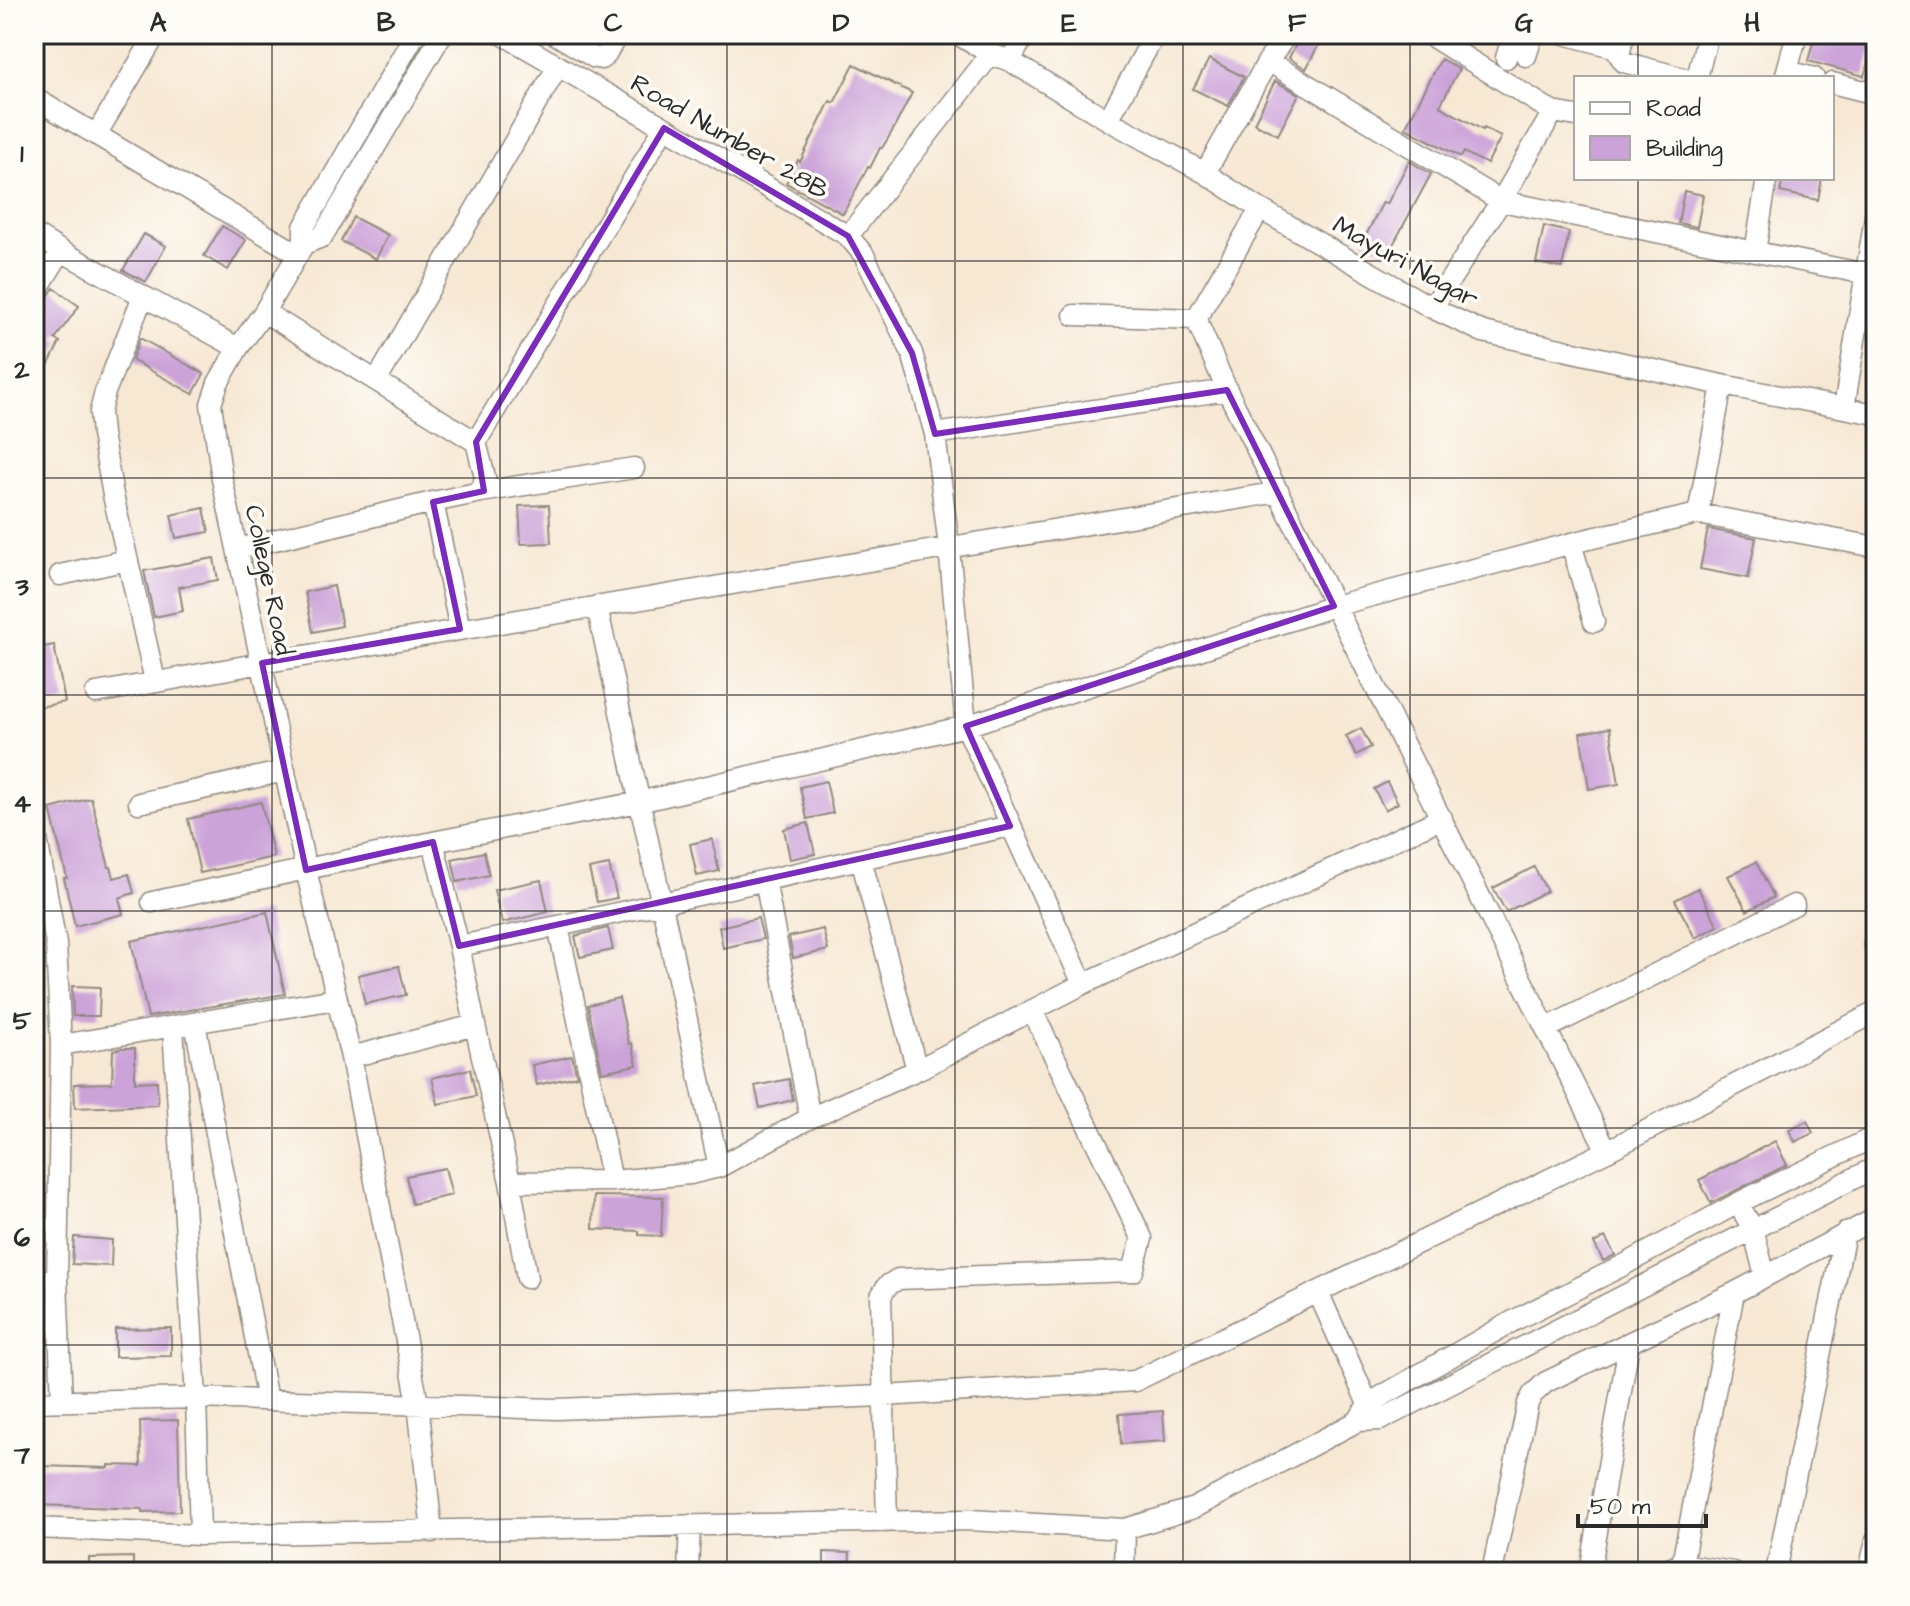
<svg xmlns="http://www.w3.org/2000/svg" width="1910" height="1606" viewBox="0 0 1910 1606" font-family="'Architects Daughter',sans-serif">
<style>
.building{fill:#cca3d9}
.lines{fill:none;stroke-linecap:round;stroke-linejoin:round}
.minor-casing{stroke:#918a80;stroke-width:23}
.minor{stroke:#fff;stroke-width:20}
.marked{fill:none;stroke:#7b2cbf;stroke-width:6;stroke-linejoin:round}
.grid{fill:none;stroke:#2b2b2b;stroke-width:2;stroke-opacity:0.55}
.labels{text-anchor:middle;stroke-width:7;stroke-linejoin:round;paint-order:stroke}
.street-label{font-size:26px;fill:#2b2b2b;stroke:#fdfcf7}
.neatline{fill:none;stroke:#2b2b2b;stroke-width:3}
.grid-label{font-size:26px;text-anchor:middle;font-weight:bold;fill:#2b2b2b}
</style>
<rect width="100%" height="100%" fill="#fdfcf7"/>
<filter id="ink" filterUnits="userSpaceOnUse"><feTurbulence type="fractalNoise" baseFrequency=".0125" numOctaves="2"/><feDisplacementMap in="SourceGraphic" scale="16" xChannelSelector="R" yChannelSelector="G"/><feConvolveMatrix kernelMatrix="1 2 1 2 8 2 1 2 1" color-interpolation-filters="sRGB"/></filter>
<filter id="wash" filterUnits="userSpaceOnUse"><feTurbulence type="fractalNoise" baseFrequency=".006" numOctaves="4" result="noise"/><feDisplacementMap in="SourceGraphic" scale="32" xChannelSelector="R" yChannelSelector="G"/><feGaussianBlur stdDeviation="1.8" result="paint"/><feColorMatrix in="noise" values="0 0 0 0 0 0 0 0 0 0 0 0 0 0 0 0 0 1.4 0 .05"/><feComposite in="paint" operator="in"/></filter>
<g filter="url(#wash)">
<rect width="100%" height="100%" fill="#f7e8d4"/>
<g id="blocks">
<!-- building -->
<path class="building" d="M1301,34H1324L1306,69L1289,58Z
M1815,34H1876L1864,76L1808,61Z
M1209,59L1244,77L1228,106L1193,89Z
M1441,59L1459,69L1440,106L1483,130L1484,128L1501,137L1487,164L1464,152L1461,157L1405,128Z
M854,64L912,93L893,130L882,148H880L870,168L868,167L843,214L786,183L798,160L800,162L830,101L834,103Z
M1275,81L1299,94L1278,135L1254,123Z
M1409,161L1431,174L1388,254L1363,241L1383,202L1387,204Z
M1783,178H1822L1818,200L1780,192Z
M1684,191L1703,195L1697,227L1678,223Z
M353,217L388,235L376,259L341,241Z
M222,226L246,240L228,270L204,256Z
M1544,226L1569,232L1562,268L1536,263Z
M144,234L166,246L146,282L123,270Z
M54,288L79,306L55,339L60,342L49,364L34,356V334L47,310L41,306Z
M140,338L204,374L193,394L132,360Z
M549,505L551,543L521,544L519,506Z
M204,508L209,532L176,538L171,515Z
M1708,529L1756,538L1748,578L1700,569Z
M214,558L218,580L179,587L183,611L154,617L144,571Z
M334,586L342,626L313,632L305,592Z
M54,645L65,702L34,708V649Z
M1361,728L1371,747L1356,755L1346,736Z
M1610,728L1619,784L1589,789L1580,733Z
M826,781L833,813L807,819L800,787Z
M1387,782L1398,803L1385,810L1374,789Z
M91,798L109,867H111L114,878L129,874L134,893L119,898L123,914L75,926L64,878H67L50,809Z
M261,802L274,857L200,873L188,819Z
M808,823L815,854L790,859L784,829Z
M712,839L719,871L697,876L690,844Z
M484,852L489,875L457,882L452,859Z
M1756,862L1774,897L1747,911L1728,876Z
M609,865L617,898L597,902L589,869Z
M1534,867L1547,891L1506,912L1493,888Z
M541,880L548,912L502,923L494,890Z
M1698,888L1718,926L1695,938L1675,900Z
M267,912L285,994L148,1017L131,941Z
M758,918L763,939L723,948L719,927Z
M608,928L613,950L580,957L575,936Z
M823,929L828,950L793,958L789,937Z
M399,966L406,995L365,1004L358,975Z
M72,986L100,987L99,1016H73Z
M619,998L629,1044L632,1043L637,1065L602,1072L588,1005Z
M122,1048H135V1082L157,1081L158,1105L75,1108L74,1084L112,1083L113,1050Z
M572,1056L577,1076L537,1085L532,1065Z
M470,1069L476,1096L438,1104L432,1078Z
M789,1079L793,1100L760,1108L755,1086Z
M1807,1121L1813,1133L1795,1142L1789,1130Z
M1775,1141L1787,1165L1711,1203L1699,1180Z
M445,1168L452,1195L412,1204L406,1176Z
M594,1196L663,1197L661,1236L639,1235V1231L593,1229Z
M74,1237L112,1240L111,1266L72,1264Z
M1605,1237L1615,1255L1603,1261L1594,1243Z
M171,1328V1356L115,1357V1329Z
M1163,1411L1165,1441L1121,1444L1119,1414Z
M178,1420L180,1511L142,1512V1509L39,1505L40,1466L109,1468V1465L141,1466L140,1421Z
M824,1552L850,1553L849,1572H824Z
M133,1557V1572H89V1558Z"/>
</g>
</g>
<g filter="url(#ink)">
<use href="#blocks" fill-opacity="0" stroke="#918a80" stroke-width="2"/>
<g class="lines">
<defs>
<path id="minor" d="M415,34L304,227V244L264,312L238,348L218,383L211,404L222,479L306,870L351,1057L418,1403L432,1532
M502,34L732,166L848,236L864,255L912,353L935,434L949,547L966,726L1083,984
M555,34L595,58L601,59L605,56L618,34
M957,34L991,54L1010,61L1108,120L1205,173L1260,209L1432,308L1483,332L1722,385L1876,414
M1428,34L1553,112
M1564,34L1620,49
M1624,34L1619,55L1624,62L1683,78
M1526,56L1533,34
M1506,58L1513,34
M1010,61L1025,34
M1268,61L1501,201L1866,274
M1787,71L1814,78
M1697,78L1708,34
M1785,78L1797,34
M1832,83L1864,91L1876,87
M34,98L298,254
M1108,120L1155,34
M96,135L156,34
M1205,173L1268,61L1287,34
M1260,209L1196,319L1227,390L1607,1151
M34,234L61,251L238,348
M848,236L991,54
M304,244L322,237L442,34
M1755,252L1767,178
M34,295L61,251
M143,296L105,392L100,412L102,434L113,495L155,681
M1432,308L1501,201L1553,112L1576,116
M264,312L476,442L485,477L481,492L433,502L460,629
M1074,315L1196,319
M377,380L558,66
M1844,408L1876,211
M935,434L1227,390
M476,442L664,128
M481,492L634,468
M1698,514L1876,547
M1571,543L1594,622
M237,549L433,502
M60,575L127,560
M597,606L719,1167
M96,693L262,663L1279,492
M139,803L285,771
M34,822L56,944L61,1045L57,1280L62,1401
M433,842L459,946L475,1025L510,1182L527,1278
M861,859L917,1070
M765,880L810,1118
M152,902L433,842L639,802L966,726L1334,606L1584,540L1698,514L1722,385
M558,926L612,1181
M1876,940L1874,943L1876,950
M459,946L558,926L1010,826
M195,1023L267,1400
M173,1027L196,1398L200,1535
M1547,1028L1794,905
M61,1045L336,999
M351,1057L475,1025
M510,1182L612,1181L690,1174L719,1167L810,1118L917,1070L1083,984L1442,818
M1738,1203L1753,1229L1765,1276
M34,1280H57
M1318,1292L1368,1404L1376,1414
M34,1402L196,1398L557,1409L883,1396L1135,1381L1607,1151L1876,1012
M1358,1421L1368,1404L1513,1321L1622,1266L1738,1203L1876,1136
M887,1522L881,1296L887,1286L898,1279L1133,1271L1142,1238L1032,1010
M34,1528L200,1535L970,1520L1125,1529L1194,1508L1358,1421L1380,1420L1876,1167
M1682,1564L1734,1293
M688,1572L690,1525
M1124,1572L1125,1529
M1492,1572L1528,1403L1533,1394L1546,1382L1734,1293L1876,1218
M1590,1572L1629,1344
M1654,1572L1682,1564L1733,1572
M1776,1572L1845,1233
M1869,1572L1876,1540"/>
</defs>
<!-- minor casing -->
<use href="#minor" class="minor-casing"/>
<!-- minor -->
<use href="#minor" class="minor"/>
</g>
</g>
<!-- marked area -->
<path class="marked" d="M664,128L848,236L912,353L935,434L1227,390L1334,606L966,726L1010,826L459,946L433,842L306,870L262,663L460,629L433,502L484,491L476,442Z"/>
<!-- grid -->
<path class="grid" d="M272,34V1572M500,34V1572M727,34V1572M955,34V1572M1183,34V1572M1410,34V1572M1638,34V78M1638,178V1572M34,261H1876M34,478H1876M34,695H1876M34,911H1876M34,1128H1876M34,1345H1876"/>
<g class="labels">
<!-- street labels -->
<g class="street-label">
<text transform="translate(730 136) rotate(30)" y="9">Road Number 28B</text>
<text transform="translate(1406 261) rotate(29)" y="9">Mayuri Nagar</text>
<text transform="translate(270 580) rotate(78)" y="9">College Road</text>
</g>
</g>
<!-- margin -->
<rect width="1910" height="1606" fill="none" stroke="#fdfcf7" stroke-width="88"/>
<!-- legend -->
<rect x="1574" y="76" width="260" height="104" fill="#fdfcf7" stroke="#a9a8a5" stroke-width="2"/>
<rect x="1590" y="102" width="40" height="12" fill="#ffffff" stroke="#a9a8a5" stroke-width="2"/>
<text x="1646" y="116" font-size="24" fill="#2b2b2b">Road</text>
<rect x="1590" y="136" width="40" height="24" fill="#cca3d9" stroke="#a9a8a5" stroke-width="2"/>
<text x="1646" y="156" font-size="24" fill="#2b2b2b">Building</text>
<!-- scale -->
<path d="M1578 1514v12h128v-12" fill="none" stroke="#2b2b2b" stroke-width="4"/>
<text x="1590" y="1514" font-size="24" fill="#2b2b2b" stroke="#fdfcf7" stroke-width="6" paint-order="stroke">50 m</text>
<rect x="44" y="44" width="1822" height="1518" class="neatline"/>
<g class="grid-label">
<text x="158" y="31">A</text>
<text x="386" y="31">B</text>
<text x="613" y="31">C</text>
<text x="841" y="31">D</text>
<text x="1069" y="31">E</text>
<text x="1297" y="31">F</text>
<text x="1524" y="31">G</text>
<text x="1752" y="31">H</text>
<text x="22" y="162">1</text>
<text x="22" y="378">2</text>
<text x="22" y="595">3</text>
<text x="22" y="812">4</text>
<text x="22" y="1029">5</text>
<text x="22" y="1246">6</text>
<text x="22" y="1463">7</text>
</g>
</svg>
